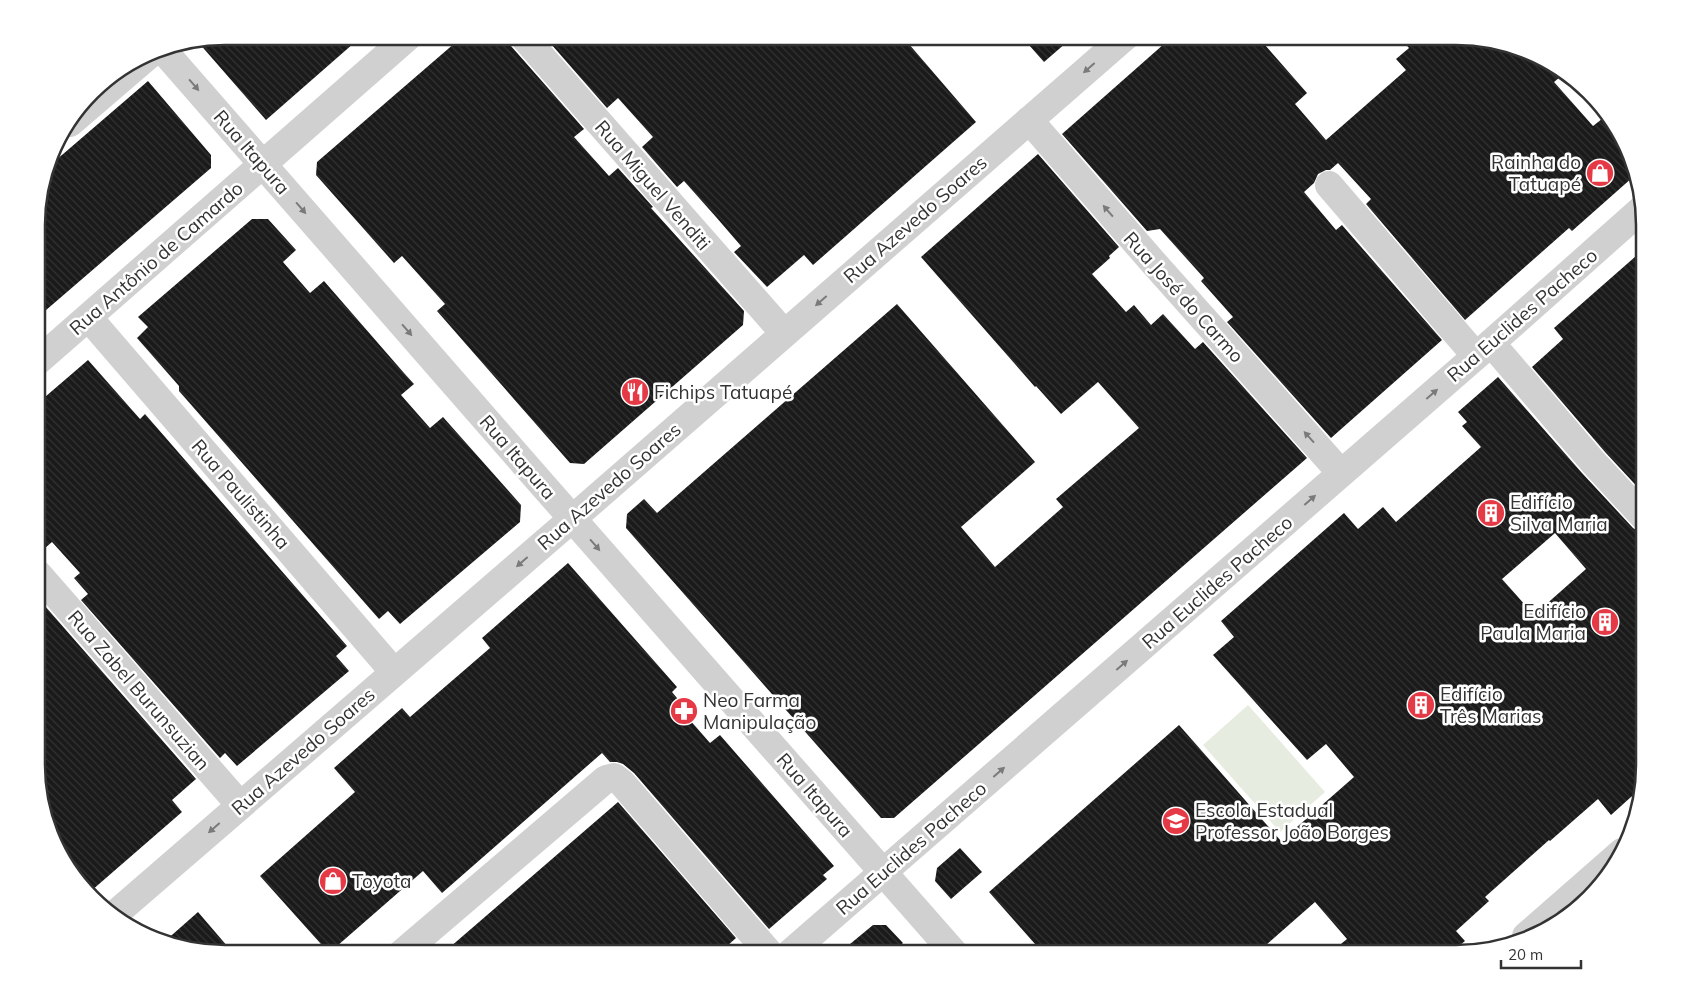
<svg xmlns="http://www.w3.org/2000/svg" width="1681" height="990" viewBox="0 0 1681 990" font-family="Mulish,sans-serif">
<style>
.pitch{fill:#e6ecdf}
.building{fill:url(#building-back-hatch);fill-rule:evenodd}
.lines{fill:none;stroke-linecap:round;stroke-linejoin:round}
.minor{stroke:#d0d0d0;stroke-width:28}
.oneway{fill:#7a7a7a}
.labels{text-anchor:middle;stroke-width:5;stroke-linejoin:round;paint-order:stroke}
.street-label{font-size:19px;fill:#333;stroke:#fff}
.poi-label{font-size:19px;fill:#333;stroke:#fff;text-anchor:start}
.rim{fill:none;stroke:#333;stroke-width:2.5}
</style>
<defs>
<pattern id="building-back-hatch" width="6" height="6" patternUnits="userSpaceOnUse" patternTransform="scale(1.25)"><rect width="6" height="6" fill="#1a1a1a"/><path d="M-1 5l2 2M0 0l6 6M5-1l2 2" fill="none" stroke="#333"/></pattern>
</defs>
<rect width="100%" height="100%" fill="#fff"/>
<!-- pitch -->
<path class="pitch" d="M1248,705L1325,792L1280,832L1203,745Z"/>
<!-- building -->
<path class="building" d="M225,36H362L266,120L198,42Z
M463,36H508L511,46L584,129L574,137L609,176L618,168L653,207L651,208L744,311L743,325L584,464L570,463L437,311L445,304L402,256L394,263L316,175L317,162Z
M544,36H902L976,122L813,265L804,255L767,287L734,252L741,246L716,217L684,181L677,187L642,147L653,137L618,98L607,108Z
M1021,36H1074L1044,62Z
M1173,36H1257L1307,93L1295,104L1326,140L1406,70L1396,59L1409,48L1398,36H1456L1505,43L1551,62L1565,73L1554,82L1593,126L1607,115L1619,130L1633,177L1572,231L1569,228L1465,320L1366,204L1371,199L1338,163L1330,170H1326L1318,174L1314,183L1304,192L1336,230L1342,225L1442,340L1331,438L1227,322L1233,317L1201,281L1204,278L1160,229L1147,231L1062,134Z
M148,81L211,155V168L38,317V201L48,167Z
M1038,154L1119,247L1109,256L1110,258L1092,274L1126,312L1134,305L1151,325L1163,314L1195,349L1203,342L1307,458L894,818H881L626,528L627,514L644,499L657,513L897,304L1035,462L961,527L995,567L1063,507L1056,499L1139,428L1098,382L1061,414L1036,386L1035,387L921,257Z
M252,219H268L296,250L283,262L310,293L324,281L404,373L414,384L401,395L430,428L443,417L521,505L520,522L400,624L388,611L379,619L179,391V386L137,338L148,327L138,317Z
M1644,249V494L1605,452L1532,367L1563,339L1554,328Z
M88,360L140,419L145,414L347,646L336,656L349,671L237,766L225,753L220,758L81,600L88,594L74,578L80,573L52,542L38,554V403Z
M1498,377L1582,473L1633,528L1639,532H1644V777L1641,788L1611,815L1598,799L1550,841L1549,840L1485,897L1489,901L1456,931L1465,941L1450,953H1330L1347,939L1315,902L1257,953H1043L989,892L1179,725L1281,841L1354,777L1326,744L1307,760L1213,655L1234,637L1221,621L1344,513L1358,529L1383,507L1396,522L1481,447L1462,426L1467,422L1458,412ZM1555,533L1586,569L1534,615L1502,579Z
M568,563L677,687L672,692L686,709L682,711L710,743L720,735L834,866L823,875L827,879L769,929L634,773L623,764L617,762H610L602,753L442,893L423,871L329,953L260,876L355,792L334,768L402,708L410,717L490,648L482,638Z
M38,598L196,779L172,800L182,812L91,891L68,870L38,789Z
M618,802L736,938L718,954H442Z
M960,848L982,872L951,899L935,881L937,868Z
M198,912L234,954L176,947L164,942Z
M873,925H886L903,943L890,954H838Z"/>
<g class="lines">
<!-- minor -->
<path class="minor" d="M523,36L784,333
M162,49L541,483L955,954
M1029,120L1152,261L1341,473
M70,123L155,50
M1329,185L1476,356
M88,317L394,672
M1491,343L1593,462L1644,517
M38,361L409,36
M38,574L240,805
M115,914L572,519L1126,36
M1526,936L1622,852
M401,954L606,779L614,777L622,783L770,954
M789,954L1491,343L1643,208"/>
</g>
<!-- one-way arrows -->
<defs><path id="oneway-solid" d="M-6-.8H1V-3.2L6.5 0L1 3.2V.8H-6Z" transform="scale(1.25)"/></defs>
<g class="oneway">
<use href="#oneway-solid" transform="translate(1089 68) rotate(139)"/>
<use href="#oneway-solid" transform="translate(194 85) rotate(49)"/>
<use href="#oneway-solid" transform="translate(301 208) rotate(49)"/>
<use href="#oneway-solid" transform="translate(1108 211) rotate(-131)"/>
<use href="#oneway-solid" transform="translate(821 301) rotate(139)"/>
<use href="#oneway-solid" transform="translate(407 330) rotate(49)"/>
<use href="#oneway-solid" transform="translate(1432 394) rotate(-41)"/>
<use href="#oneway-solid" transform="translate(1309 437) rotate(-132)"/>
<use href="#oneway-solid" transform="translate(1310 500) rotate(-41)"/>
<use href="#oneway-solid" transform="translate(595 545) rotate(49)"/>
<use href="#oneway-solid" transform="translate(522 562) rotate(139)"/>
<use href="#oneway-solid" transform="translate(1122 665) rotate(-41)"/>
<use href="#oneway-solid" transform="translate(999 772) rotate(-41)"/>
<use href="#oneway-solid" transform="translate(214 828) rotate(139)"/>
</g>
<!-- icons -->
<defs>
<symbol id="shop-disc" viewBox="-11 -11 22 22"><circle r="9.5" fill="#e63946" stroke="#fff"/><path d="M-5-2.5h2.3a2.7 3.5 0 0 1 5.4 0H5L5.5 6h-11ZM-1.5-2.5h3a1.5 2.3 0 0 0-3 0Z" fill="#fff"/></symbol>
<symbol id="restaurant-disc" viewBox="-11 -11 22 22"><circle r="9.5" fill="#e63946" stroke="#fff"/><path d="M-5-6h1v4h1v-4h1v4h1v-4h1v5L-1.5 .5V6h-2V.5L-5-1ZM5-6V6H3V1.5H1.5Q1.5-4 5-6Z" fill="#fff"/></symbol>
<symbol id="building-disc" viewBox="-11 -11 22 22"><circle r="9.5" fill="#e63946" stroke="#fff"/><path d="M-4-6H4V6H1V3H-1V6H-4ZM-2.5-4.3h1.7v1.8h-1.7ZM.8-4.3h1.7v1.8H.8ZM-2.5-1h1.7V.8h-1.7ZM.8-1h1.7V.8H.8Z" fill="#fff"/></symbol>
<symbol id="pharmacy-disc" viewBox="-11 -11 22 22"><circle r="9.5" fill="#e63946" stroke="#fff"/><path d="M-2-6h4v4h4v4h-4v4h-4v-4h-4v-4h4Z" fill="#fff"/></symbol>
<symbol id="school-disc" viewBox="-11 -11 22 22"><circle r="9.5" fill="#e63946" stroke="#fff"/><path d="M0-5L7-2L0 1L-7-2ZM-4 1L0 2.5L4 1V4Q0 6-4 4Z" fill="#fff"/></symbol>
</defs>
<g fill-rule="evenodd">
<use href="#shop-disc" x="1584" y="157" width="32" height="32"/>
<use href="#restaurant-disc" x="619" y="376" width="32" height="32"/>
<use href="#building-disc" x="1475" y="497" width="32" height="32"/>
<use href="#building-disc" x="1589" y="606" width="32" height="32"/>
<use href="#building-disc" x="1405" y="689" width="32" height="32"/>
<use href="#pharmacy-disc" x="668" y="695" width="32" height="32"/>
<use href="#school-disc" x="1160" y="805" width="32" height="32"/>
<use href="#shop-disc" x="317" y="865" width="32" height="32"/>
</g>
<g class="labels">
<!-- street labels -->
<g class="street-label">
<text transform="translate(252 152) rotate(49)" y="7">Rua Itapura</text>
<text transform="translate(653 185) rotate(49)" y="7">Rua Miguel Venditi</text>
<text transform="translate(915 219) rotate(-41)" y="7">Rua Azevedo Soares</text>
<text transform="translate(156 258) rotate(-41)" y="7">Rua Antônio de Camardo</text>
<text transform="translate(1184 297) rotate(48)" y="7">Rua José do Carmo</text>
<text transform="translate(1522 315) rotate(-41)" y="7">Rua Euclides Pacheco</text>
<text transform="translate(518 457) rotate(49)" y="7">Rua Itapura</text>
<text transform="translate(609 486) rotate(-41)" y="7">Rua Azevedo Soares</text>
<text transform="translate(241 494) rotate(49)" y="7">Rua Paulistinha</text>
<text transform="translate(1217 582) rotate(-41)" y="7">Rua Euclides Pacheco</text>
<text transform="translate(139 690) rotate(49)" y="7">Rua Zabel Burunsuzian</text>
<text transform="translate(303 751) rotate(-41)" y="7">Rua Azevedo Soares</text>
<text transform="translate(815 795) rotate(49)" y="7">Rua Itapura</text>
<text transform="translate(911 848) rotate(-41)" y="7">Rua Euclides Pacheco</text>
</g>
<!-- poi labels -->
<g class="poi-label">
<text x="1581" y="169" text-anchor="end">Rainha do<tspan x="1581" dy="22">Tatuapé</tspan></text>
<text x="654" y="399">Fichips Tatuapé</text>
<text x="1510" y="509">Edifício<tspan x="1510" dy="22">Silva Maria</tspan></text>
<text x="1586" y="618" text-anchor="end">Edifício<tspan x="1586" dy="22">Paula Maria</tspan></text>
<text x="1440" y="701">Edifício<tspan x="1440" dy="22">Três Marias</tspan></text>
<text x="703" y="707">Neo Farma<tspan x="703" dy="22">Manipulação</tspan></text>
<text x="1195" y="817">Escola Estadual<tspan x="1195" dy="22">Professor João Borges</tspan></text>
<text x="352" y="888">Toyota</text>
</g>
</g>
<!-- crop -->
<path d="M0 0H1681V990H0ZM225 45H1456A180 180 0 0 1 1636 225V765A180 180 0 0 1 1456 945H225A180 180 0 0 1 45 765V225A180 180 0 0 1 225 45Z" fill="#fff" fill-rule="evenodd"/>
<path class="rim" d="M225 45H1456A180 180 0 0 1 1636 225V765A180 180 0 0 1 1456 945H225A180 180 0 0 1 45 765V225A180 180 0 0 1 225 45Z"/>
<!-- scale -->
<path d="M1501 960v8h80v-8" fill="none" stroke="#333333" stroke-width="2.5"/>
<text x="1508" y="960" font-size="15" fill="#333333" stroke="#ffffff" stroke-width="4" paint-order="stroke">20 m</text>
</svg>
